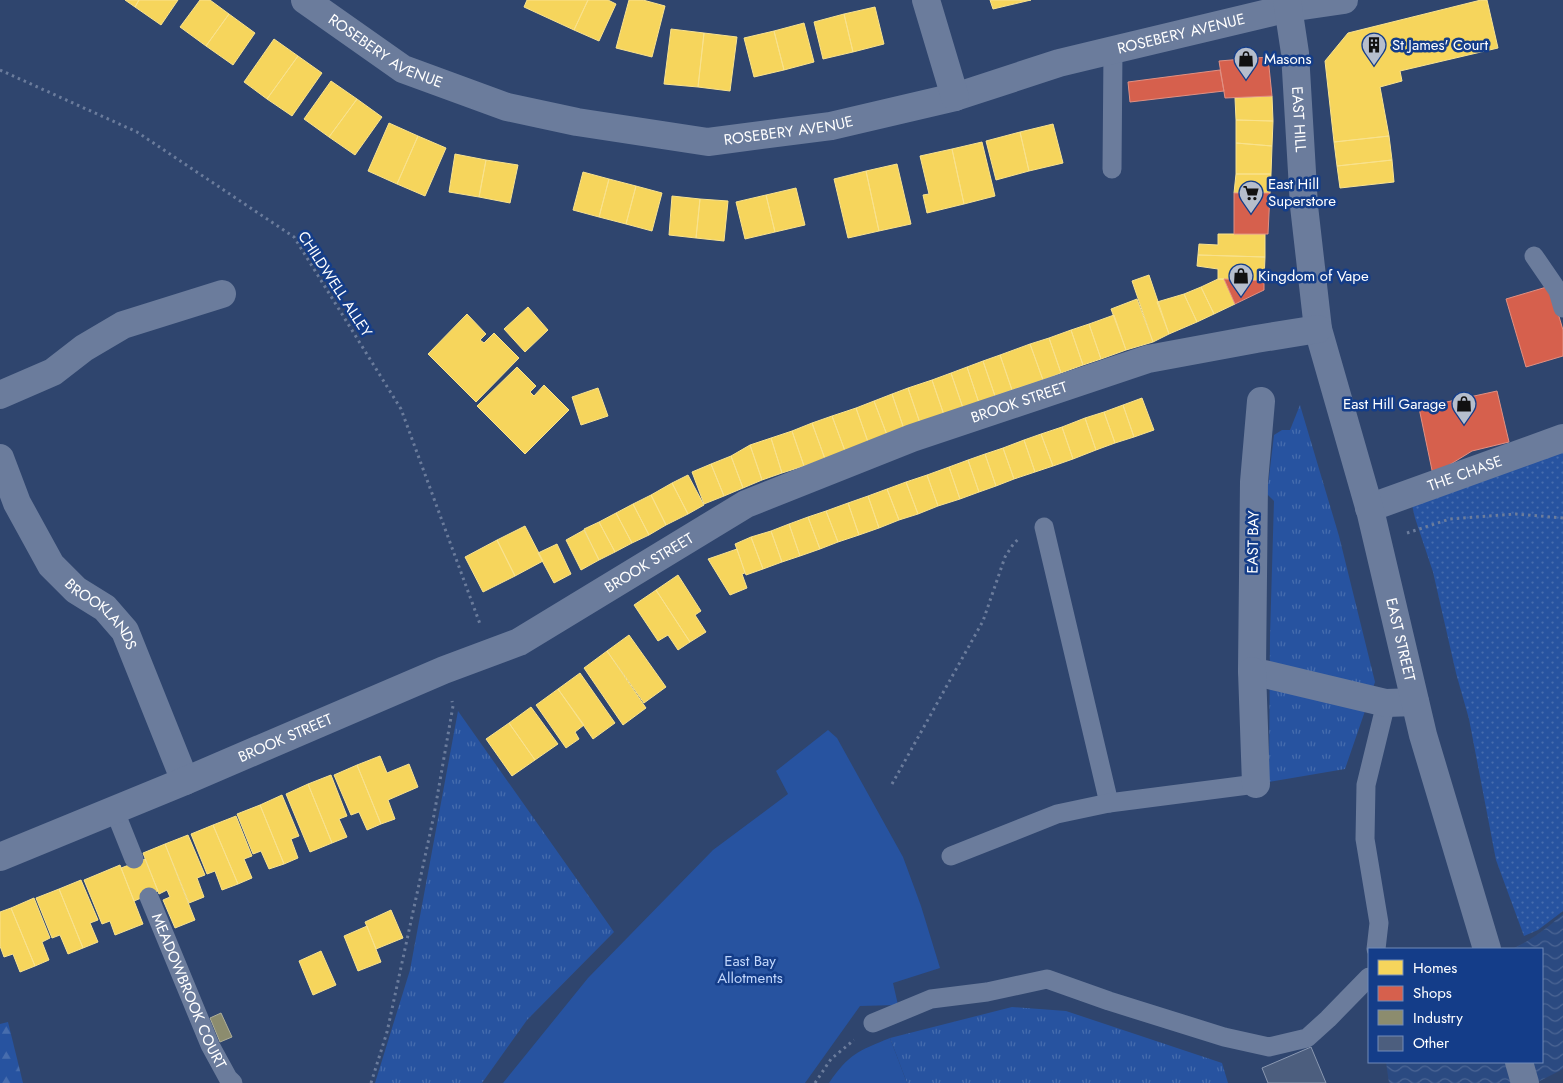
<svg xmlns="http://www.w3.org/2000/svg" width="1563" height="1083" viewBox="0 0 1563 1083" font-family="Jost,sans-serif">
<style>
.grass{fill:url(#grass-tufts)}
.forest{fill:url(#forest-firs)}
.park{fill:url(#park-dots)}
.garden{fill:#2753a0}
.water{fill:url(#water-waves)}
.homes{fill:#f6d55c;stroke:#f9e28d}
.shops{fill:#d6604d;stroke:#e29082}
.industry{fill:#8c8c6e;stroke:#aeae9a}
.building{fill:#4c5e7e;stroke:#8a98b1}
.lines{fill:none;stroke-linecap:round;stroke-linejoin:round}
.path{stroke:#6b7c9c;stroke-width:3;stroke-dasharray:2.5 4;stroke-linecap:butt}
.service{stroke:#6b7c9c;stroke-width:19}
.minor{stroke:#6b7c9c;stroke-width:28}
.tertiary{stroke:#6b7c9c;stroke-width:28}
.labels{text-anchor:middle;stroke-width:5;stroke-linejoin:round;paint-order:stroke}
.street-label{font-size:15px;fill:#fff;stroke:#143d89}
.poi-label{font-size:15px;fill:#fff;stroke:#143d89;text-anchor:start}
.park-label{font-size:15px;fill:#c1d6fb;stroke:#143d89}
</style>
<defs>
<pattern id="grass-tufts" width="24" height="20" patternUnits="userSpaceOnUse" patternTransform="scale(1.25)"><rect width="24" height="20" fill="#2753a0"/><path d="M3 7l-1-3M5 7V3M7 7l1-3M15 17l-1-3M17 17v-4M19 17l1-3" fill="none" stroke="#476dae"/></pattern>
<pattern id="forest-firs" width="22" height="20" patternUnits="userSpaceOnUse" patternTransform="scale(1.25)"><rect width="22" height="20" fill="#2753a0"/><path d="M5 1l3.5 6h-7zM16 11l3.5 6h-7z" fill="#476dae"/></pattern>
<pattern id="park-dots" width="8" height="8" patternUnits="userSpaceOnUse" patternTransform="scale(1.25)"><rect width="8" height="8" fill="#2753a0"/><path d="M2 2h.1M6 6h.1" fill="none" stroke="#476dae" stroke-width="1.8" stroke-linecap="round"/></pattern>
<pattern id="water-waves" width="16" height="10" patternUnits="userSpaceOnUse" patternTransform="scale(1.25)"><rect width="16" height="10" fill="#2b4a81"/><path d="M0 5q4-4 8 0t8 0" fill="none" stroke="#4b6594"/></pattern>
</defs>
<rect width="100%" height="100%" fill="#2f456e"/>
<!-- grass -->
<path class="grass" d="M1300,405L1339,536L1375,682L1345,769L1269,782L1270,636L1274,501L1267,494L1274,435L1282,430H1290Z
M458,711L614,932L527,1020L482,1083H375L410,970Z
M1012,1007L1066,1011L1222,1063L1228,1083H907L890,1038Z"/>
<!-- forest -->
<path class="forest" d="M8,1022L23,1083H0V1024Z"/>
<!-- park -->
<path class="park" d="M1563,449V911L1538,930L1524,936L1496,860L1469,719L1456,673L1433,572L1415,518L1412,505Z"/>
<!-- garden -->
<path class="garden" d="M828,730L837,738L903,857L921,906L940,968L893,983L898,1005L860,1006L805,1083H503L588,978L713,850L788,794L776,771Z
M890,1038L907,1083H829C849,1054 858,1051 890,1038Z"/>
<!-- water -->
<path class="water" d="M1563,914V1069L1536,1083H1389L1386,1062H1542V949H1512C1532,940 1547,928 1563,914Z"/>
<!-- homes -->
<path class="homes" d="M125,0H139L135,7Z
M139,0H178L161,25L135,7Z
M200,0H210L229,14L206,46L180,27Z
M527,0H588L574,30L524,7Z
M588,0H608L616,4L599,41L574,30Z
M629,0H643L665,6L652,57L616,48Z
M990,0H1031L993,9Z
M1481,0H1487L1498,48L1400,71L1402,81L1380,87L1389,136L1334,142L1325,61L1348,33Z
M875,7L884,44L853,52L844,14Z
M229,14L255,33L233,65L206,46Z
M844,14L853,52L823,59L814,22Z
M804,23L814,62L784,70L774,31Z
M671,29L704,33L698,87L664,84Z
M774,31L784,70L754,77L744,38Z
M704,33L737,37L730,91L698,87Z
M274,39L298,56L267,99L244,82Z
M298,56L322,73L292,116L267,99Z
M331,81L357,99L329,137L304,119Z
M1272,96L1273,121L1236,120L1235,98Z
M357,99L382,117L355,155L329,137Z
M1236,120L1273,121L1272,146L1236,143Z
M389,123L418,136L397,184L368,171Z
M1053,124L1063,163L1029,171L1020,132Z
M1020,132L1029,171L996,180L986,141Z
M418,136L446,148L425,196L397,184Z
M1389,136L1392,160L1337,166L1334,142Z
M982,142L995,196L964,204L952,149Z
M1236,143L1272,146L1271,174H1236Z
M952,149L964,204L927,213L923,195L929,194L920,156Z
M455,154L486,160L479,197L449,192Z
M486,160L518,165L510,203L479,197Z
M1392,160L1394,182L1340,188L1337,166Z
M897,164L911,224L879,231L866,171Z
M866,171L879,231L848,238L834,179Z
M583,172L609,179L599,217L573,210Z
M1236,174H1271L1270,193H1234Z
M609,179L636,186L626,224L599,217Z
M636,186L662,193L652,231L626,224Z
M796,188L805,225L775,232L766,195Z
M766,195L775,232L745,239L736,202Z
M672,196L700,199L696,238L669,235Z
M700,199L728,201L724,241L696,238Z
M1218,234H1265V257L1198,255L1199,244L1218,245Z
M1198,255L1265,257L1264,281L1218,279V269L1197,266Z
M1149,275L1169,334L1153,342L1132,281Z
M1218,279H1224L1235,304L1214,314L1201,287Z
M1201,287L1214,314L1197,322L1184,294Z
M1184,294L1197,322L1169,334L1157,302Z
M1137,299L1153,342L1126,350L1111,309Z
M528,307L548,330L525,352L504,329Z
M467,314L486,334L480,340L484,343L494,333L519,358L476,402L428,354Z
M1114,315L1126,350L1101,359L1089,324Z
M1089,324L1101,359L1083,365L1071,330Z
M1071,330L1083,365L1061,373L1049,338Z
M1049,338L1061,373L1043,380L1030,344Z
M1030,344L1043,380L1012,390L1000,355Z
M1000,355L1012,390L995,396L983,361Z
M983,361L995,396L979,403L967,367Z
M517,367L536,386L530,392L534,396L544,385L569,410L525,454L477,406Z
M967,367L979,403L963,408L951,373Z
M951,373L963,408L944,415L932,380Z
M932,380L944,415L920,423L908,388Z
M598,388L608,416L581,425L572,397Z
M908,388L920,423L904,429L892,394Z
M892,394L904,429L887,435L874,401Z
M1142,398L1154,430L1134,437L1123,405Z
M874,401L887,435L868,442L856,408Z
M1123,405L1134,437L1115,443L1104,412Z
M856,408L868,442L845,451L832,416Z
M1104,412L1115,443L1096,450L1085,418Z
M832,416L845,451L825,459L812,423Z
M1085,418L1096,450L1073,459L1062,427Z
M812,423L825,459L804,466L792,431Z
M1062,427L1073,459L1053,466L1041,434Z
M792,431L804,466L782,473L771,438Z
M1041,434L1053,466L1035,472L1024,440Z
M771,438L782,473L762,480L750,445Z
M1024,440L1035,472L1014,479L1003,448Z
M750,445L762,480L743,488L731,456Z
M1003,448L1014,479L996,486L985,454Z
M985,454L996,486L979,492L968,460Z
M731,456L743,488L724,496L711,464Z
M968,460L979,492L960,499L949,467Z
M711,464L724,496L704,504L692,472Z
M949,467L960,499L938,506L927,475Z
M688,475L704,505L688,514L672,483Z
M927,475L938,506L918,514L906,482Z
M906,482L918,514L899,520L887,489Z
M672,483L688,514L666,525L651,495Z
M887,489L899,520L879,528L868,496Z
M651,495L666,525L649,535L633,504Z
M868,496L879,528L859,535L848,503Z
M848,503L859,535L838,542L826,511Z
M633,504L649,535L632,543L616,513Z
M826,511L838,542L820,549L808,517Z
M616,513L632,543L615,552L599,522Z
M808,517L820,549L800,556L789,524Z
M599,522L615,552L599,560L584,529Z
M789,524L800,556L782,562L771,531Z
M525,526L543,561L515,576L497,540Z
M584,530L599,560L581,570L566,540Z
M771,531L782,562L763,569L751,537Z
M751,537L763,569L746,575L735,544Z
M497,540L515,576L483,592L465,557Z
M557,544L571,574L554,583L538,553Z
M737,549L745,573L742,574L747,588L730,595L708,559Z
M678,575L701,611L695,615L706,632L690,642L656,590Z
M656,590L690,642L678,650L668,635L658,641L634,605Z
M629,635L666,687L644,703L607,651Z
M607,651L646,708L623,725L584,668Z
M580,673L615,723L593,739L558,689Z
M558,689L584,725L575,732L579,739L566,748L536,705Z
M531,707L558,744L535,760L509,723Z
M509,723L535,760L512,776L486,739Z
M380,756L387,773L409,764L418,787L388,800L395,819L381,824L357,765Z
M357,765L381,824L367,830L359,812L351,815L334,775Z
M331,775L347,816L339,819L347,837L332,843L308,784Z
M308,784L332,843L310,852L286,794Z
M282,795L299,836L291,839L298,858L284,864L260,805Z
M260,805L284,864L269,869L261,851L253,854L237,814Z
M236,816L252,856L244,859L252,878L238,884L213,825Z
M213,825L238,884L222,890L215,871L207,874L191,834Z
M188,835L205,875L197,878L204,897L189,903L165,844Z
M165,844L195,920L175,928L163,900L170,897L167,890L159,894L143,853Z
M145,859L158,891L134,901L121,868Z
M120,865L143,924L115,935L110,921L102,924L84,880Z
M81,880L98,920L90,923L98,942L83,948L59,889Z
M59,889L83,948L68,954L60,935L52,938L36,898Z
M34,898L50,938L42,942L49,960L35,966L11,908Z
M11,908L35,966L20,972L13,954L4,957L0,946V912Z
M391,910L403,938L376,949L365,922Z
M367,926L381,962L358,971L344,936Z
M321,951L336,985L313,995L299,961Z"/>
<!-- shops -->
<path class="shops" d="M1268,57L1272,96L1225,98L1219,61Z
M1220,70L1224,91L1130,102L1128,82Z
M1234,193H1270L1268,234H1234Z
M1224,279L1264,281V290L1235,304Z
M1550,286L1563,330V356L1526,367L1506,299Z
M1497,391L1509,442L1472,451L1433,475L1419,408Z"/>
<!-- industry -->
<path class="industry" d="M221,1013L232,1037L220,1042L210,1018Z"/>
<!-- building -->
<path class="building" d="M1311,1047L1326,1083H1268L1262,1068Z"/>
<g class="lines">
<!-- path -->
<path class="path" d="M0,70L137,132L294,237L401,409L480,624
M1407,533L1450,519L1516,514L1563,518
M892,784L983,621L1005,557L1012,546L1019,538
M371,1083L387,1032L434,815L453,706L452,701
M815,1083L831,1059L854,1040"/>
<!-- service -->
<g class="service">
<path d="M1112,169L1113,50"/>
<path d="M1534,256L1558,291L1563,308"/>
<path d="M1044,527L1109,803"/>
<path d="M114,809L134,859"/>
<path d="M951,856L1057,814L1109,803L1256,784"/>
<path id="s1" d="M149,897L210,1045L228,1078L233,1083"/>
<path d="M1376,949L1379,923L1365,839L1366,785L1386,703"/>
<path d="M873,1023L931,999L987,992L1047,979L1109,1001L1224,1037L1269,1047L1307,1038L1328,1019L1369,977"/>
</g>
<!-- minor -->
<g class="minor">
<path id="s2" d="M305,0L403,69L507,107L577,122L708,142L831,126L955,97L1059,63L1113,50L1289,8L1344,0"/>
<path d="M926,0L955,97"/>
<path d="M0,395L53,372L84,348L123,325L222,294"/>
<path d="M1261,401L1254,482L1252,671L1386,703L1415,702"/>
<path id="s3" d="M0,458L17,503L51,565L76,590L105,608L125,631L185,781"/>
<path id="s4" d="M1369,508L1563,438"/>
<path d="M1252,671L1256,784"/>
</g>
<!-- tertiary -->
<g class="tertiary">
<path id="s5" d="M1287,0L1295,53L1304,206L1318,329L1371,514L1423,735L1487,949"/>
<path id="s6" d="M0,857L185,781L444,670L519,642L746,504L912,438L1148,359L1256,339L1318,329"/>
<path d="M1519,1062L1525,1083"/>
</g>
</g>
<!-- icons -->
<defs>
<symbol id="building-pin" viewBox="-11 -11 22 30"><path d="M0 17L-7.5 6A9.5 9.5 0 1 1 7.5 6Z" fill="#b6becc" stroke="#143d89"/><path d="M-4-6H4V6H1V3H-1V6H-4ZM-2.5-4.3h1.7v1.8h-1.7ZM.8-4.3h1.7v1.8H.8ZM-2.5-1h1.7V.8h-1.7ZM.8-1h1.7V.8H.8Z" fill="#111"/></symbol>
<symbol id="shop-pin" viewBox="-11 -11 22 30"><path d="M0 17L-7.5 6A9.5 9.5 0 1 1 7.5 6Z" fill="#b6becc" stroke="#143d89"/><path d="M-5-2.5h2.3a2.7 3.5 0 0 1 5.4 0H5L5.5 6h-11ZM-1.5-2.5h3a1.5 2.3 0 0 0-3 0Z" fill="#111"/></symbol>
<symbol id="supermarket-pin" viewBox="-11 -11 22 30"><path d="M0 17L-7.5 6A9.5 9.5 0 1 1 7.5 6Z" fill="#b6becc" stroke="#143d89"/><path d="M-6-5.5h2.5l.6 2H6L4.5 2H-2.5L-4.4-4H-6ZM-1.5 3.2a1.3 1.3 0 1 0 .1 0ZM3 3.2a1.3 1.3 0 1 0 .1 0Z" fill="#111"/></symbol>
</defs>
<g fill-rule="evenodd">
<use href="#building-pin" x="1360" y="31" width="28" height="38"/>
<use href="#shop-pin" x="1232" y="45" width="28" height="38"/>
<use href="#supermarket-pin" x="1237" y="179" width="28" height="38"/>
<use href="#shop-pin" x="1227" y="262" width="28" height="38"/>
<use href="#shop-pin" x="1450" y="390" width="28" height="38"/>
</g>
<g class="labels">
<!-- street labels -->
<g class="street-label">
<text dy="5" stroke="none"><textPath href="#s2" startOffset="921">ROSEBERY AVENUE</textPath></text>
<text dy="5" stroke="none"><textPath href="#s2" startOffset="96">ROSEBERY AVENUE</textPath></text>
<text dy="5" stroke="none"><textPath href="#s5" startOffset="120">EAST HILL</textPath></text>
<text dy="5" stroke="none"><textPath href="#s2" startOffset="516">ROSEBERY AVENUE</textPath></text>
<text transform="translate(335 284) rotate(57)" y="5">CHILDWELL ALLEY</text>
<text dy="5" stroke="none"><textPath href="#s6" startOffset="1119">BROOK STREET</textPath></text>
<text dy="5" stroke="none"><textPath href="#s4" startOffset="102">THE CHASE</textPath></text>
<text transform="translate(1253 542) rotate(-89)" y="5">EAST BAY</text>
<text dy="5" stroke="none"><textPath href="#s6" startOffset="714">BROOK STREET</textPath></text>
<text dy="5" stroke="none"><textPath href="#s3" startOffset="190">BROOKLANDS</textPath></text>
<text dy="5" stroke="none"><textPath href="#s5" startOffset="652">EAST STREET</textPath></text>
<text dy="5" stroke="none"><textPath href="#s6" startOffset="309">BROOK STREET</textPath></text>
<text dy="5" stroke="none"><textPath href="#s1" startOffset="102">MEADOWBROOK COURT</textPath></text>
</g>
<!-- poi labels -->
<g class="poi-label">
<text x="1392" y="50">St James' Court</text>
<text x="1264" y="64">Masons</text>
<text x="1268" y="189">East Hill<tspan x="1268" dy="17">Superstore</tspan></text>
<text x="1258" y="281">Kingdom of Vape</text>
<text x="1446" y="409" text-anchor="end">East Hill Garage</text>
</g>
<!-- park labels -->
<g class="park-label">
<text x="750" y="966">East Bay<tspan x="750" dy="17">Allotments</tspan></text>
</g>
</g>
<!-- legend -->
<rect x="1368" y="948" width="175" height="115" fill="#143d89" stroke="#728bb8"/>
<rect x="1378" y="960" width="25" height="15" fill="#f6d55c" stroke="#728bb8"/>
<text x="1413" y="973" font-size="15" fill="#ffffff">Homes</text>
<rect x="1378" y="986" width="25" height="15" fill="#d6604d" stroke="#728bb8"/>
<text x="1413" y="998" font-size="15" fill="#ffffff">Shops</text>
<rect x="1378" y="1010" width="25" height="15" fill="#8c8c6e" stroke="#728bb8"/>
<text x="1413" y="1023" font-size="15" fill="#ffffff">Industry</text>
<rect x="1378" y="1036" width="25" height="15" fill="#4c5e7e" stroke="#728bb8"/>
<text x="1413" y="1048" font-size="15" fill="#ffffff">Other</text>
</svg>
